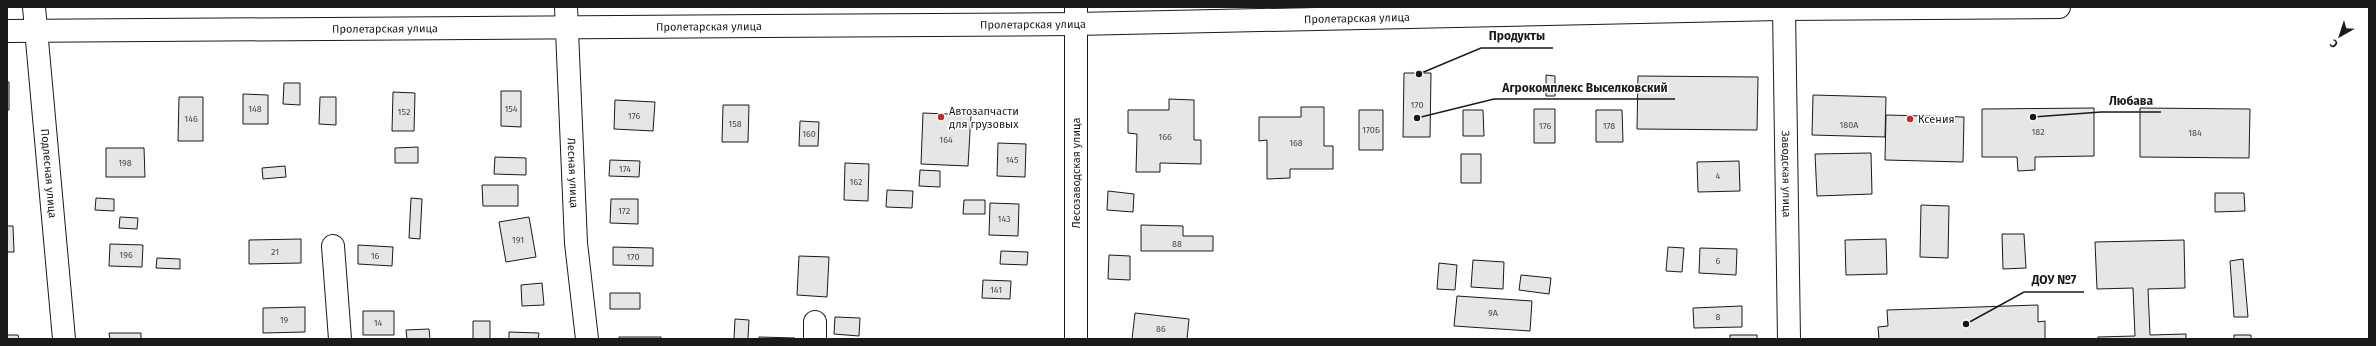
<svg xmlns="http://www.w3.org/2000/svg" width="2376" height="346" viewBox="0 0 2376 346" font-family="'Fira Sans',sans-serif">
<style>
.building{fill:#e6e6e6;stroke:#1a1a1a}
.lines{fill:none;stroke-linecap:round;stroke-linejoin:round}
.minor-casing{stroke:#1a1a1a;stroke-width:24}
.tertiary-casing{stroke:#1a1a1a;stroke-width:24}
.minor{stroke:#fff;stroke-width:22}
.tertiary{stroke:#fff;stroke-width:22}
.poi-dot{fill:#c62828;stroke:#fff;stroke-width:1.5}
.labels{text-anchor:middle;stroke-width:3;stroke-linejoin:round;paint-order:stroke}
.number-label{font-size:9px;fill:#4d4d4d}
.street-label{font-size:11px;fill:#1a1a1a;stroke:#fff}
.poi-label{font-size:11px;fill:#1a1a1a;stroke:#fff;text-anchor:start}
.leader{fill:none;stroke:#1a1a1a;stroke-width:1.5}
.callout-dot{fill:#1a1a1a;stroke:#fff;stroke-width:1.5}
.callout-label{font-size:12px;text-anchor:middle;font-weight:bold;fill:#1a1a1a;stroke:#fff;stroke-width:3;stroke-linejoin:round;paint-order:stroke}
</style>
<rect width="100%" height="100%" fill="#fff"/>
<!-- building -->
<path class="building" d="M1404,73H1431L1430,137H1403Z
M1546,75L1555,76V96H1546Z
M1638,76L1758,77L1757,130L1637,129Z
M7,82H9V110H7Z
M284,83H300V105L283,104Z
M501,91H521V127L501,126Z
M393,92L415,93L414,131H392Z
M243,94L268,95V124H243Z
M1813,95L1886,97L1885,137L1812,135Z
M179,97H203V141H178Z
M320,97H336V125L319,124Z
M1169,99L1194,100V140H1201V164L1160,163V172H1136L1137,134L1128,133V110H1169Z
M615,100L655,102L653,131L614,129Z
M723,105H749L748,142H722Z
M1301,107H1324V146H1333V169H1290V178L1267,179V140L1259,141V117H1301Z
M2094,108V156L2035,157V170L2018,171L2017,157H1982V109Z
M2140,108L2250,109L2249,158L2140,157Z
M1534,109H1555V143H1534Z
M1359,110H1383V150H1359Z
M1463,110H1483L1484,136H1463Z
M1596,110H1622L1623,142H1596Z
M923,113L971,115L968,166L921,164Z
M1886,115L1964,117L1963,162L1885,160Z
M800,121L819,122L818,146H799Z
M998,143L1026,144L1025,177L997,176Z
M418,147V163H395V148Z
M106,148H144L145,177H106Z
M1871,153L1872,194L1817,196L1815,154Z
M1461,154H1481V183H1461Z
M495,157L526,158V175L494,174Z
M610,160L640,161L639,177L609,176Z
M1739,161L1740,191L1698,192L1697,162Z
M845,163L869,164L868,201L844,200Z
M285,166L286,177L263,179L262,168Z
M920,170L940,171V187L919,186Z
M482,185H518V206H483Z
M887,190L913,191L912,208L886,207Z
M1108,191L1134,194L1133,212L1107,210Z
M2215,193H2244L2245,211L2215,212Z
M96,198L114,199V211L95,210Z
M411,198L422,199L420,239L409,238Z
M611,199H638V224L610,223Z
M964,200H985V214H963Z
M990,203L1019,204L1018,236L989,235Z
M1921,205L1949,206L1948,258L1920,257Z
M120,217L138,218L137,229L119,228Z
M529,217L536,257L506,262L499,222Z
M1141,225L1183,226V236H1213V251H1141Z
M7,226H13L14,252H7Z
M2002,234H2024L2026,268L2003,269Z
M301,239V263L249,264V240Z
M1886,239L1887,274L1846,275L1845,240Z
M2184,240L2185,288L2148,289L2150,335L2186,334V339H2098V337L2135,336L2133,288L2097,289L2095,242Z
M110,244L143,245L142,267L109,266Z
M358,245L393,247L392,266L358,264Z
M613,247L653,248V266L613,265Z
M1668,247L1684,248L1682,272L1666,271Z
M1700,248L1737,249L1736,275L1699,273Z
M1001,251L1028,252L1027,265L1000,264Z
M1109,255L1130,256V280L1108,279Z
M799,256L829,257L827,297L797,295Z
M157,258L180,259V269L156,268Z
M2243,259L2248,317H2234L2230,261Z
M1473,260L1504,262L1503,289L1471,287Z
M1439,263L1457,265L1455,290L1437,289Z
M1521,275L1551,278L1549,294L1519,290Z
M983,280L1011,281L1010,299L982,298Z
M542,283L544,305L522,306L521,285Z
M610,293H640V309H610Z
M1457,296L1532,301L1530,331L1454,326Z
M2038,305V322L2045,321V339H1879L1878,327L1888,326L1887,310Z
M1742,306V327L1694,328L1693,308Z
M305,307V332L263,333V308Z
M363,311H394V335H363Z
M1135,313L1189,319L1187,339H1132Z
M835,317L860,318L859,336L834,334Z
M735,319L749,320L748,339H734Z
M473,321H490V339H473Z
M429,329L430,339H407L406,330Z
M509,332L539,333L538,339H509Z
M109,333H141V339H110Z
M7,335H18L19,339H7Z
M1730,335H1757V339H1730Z
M2234,335H2251V339H2234Z
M619,337H661V339H619Z
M759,337L795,338V339H759Z"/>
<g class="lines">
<defs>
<g id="minor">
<path id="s1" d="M34,7L64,339"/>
<path id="s2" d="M566,7L576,243L587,339"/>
<path id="s3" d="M1784,9L1789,339"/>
<path d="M333,246L340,339"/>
<path d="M815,322V339"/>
<path d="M1076,339V7"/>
</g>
<g id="tertiary">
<path id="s4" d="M7,31L1076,24L1784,9L2059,7"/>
</g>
</defs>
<!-- minor casing -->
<use href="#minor" class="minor-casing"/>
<!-- tertiary casing -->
<use href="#tertiary" class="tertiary-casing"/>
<!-- minor -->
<use href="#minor" class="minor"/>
<!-- tertiary -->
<use href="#tertiary" class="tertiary"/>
</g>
<!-- markers -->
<g class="poi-dot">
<circle cx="941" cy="117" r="4"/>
<circle cx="1910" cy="119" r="4"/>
</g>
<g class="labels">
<!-- number labels -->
<g class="number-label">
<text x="1417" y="108">170</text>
<text x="255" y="112">148</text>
<text x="511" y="112">154</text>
<text x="404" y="115">152</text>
<text x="634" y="119">176</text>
<text x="191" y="122">146</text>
<text x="735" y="127">158</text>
<text x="1849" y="128">180А</text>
<text x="1545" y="129">176</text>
<text x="1609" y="129">178</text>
<text x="1371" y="133">170Б</text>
<text x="2038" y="135">182</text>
<text x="2195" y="136">184</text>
<text x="809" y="137">160</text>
<text x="1165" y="140">166</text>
<text x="946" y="143">164</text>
<text x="1296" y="146">168</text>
<text x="1012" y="163">145</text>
<text x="125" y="166">198</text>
<text x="625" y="172">174</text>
<text x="1718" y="179">4</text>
<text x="856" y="185">162</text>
<text x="624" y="214">172</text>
<text x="1004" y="222">143</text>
<text x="518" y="243">191</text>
<text x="1177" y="247">88</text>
<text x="275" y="255">21</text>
<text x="126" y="258">196</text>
<text x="375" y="259">16</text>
<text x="633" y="260">170</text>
<text x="1718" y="264">6</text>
<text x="996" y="293">141</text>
<text x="1493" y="316">9А</text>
<text x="1718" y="320">8</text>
<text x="284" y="323">19</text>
<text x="378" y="326">14</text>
<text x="1161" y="332">86</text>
</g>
<!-- street labels -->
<g class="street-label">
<text dy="4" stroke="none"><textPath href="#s4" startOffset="1350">Пролетарская улица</textPath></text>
<text dy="4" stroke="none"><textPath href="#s4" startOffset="1026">Пролетарская улица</textPath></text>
<text dy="4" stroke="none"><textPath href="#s4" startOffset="702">Пролетарская улица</textPath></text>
<text dy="4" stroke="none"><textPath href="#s4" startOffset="378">Пролетарская улица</textPath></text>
<text dy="4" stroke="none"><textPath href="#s1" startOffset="167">Подлесная улица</textPath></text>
<text dy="4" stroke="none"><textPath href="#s2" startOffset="166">Лесная улица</textPath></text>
<text transform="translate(1076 173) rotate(-90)" y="4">Лесозаводская улица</text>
<text dy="4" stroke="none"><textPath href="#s3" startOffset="165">Заводская улица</textPath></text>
</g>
<!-- poi labels -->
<g class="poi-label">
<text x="949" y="115">Автозапчасти<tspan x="949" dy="13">для грузовых</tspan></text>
<text x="1918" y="123">Ксения</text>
</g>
</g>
<!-- callouts -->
<path class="leader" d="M1419 74L1481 48H1553M1417 118L1494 99H1675M2033 117L2101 112H2161M1966 324L2024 292H2084"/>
<g class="callout-dot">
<circle cx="1419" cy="74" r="4"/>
<circle cx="1417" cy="118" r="4"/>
<circle cx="2033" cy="117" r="4"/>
<circle cx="1966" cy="324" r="4"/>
</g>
<g class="callout-label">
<text x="1517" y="40">Продукты</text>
<text x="1585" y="92">Агрокомплекс Выселковский</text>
<text x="2131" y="105">Любава</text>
<text x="2054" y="284">ДОУ №7</text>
</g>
<!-- border -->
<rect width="2376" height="346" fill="none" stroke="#1a1a1a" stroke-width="16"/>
<!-- north arrow -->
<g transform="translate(2340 36) rotate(219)" stroke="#ffffff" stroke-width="3" paint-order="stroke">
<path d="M0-3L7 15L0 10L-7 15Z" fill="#1a1a1a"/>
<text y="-6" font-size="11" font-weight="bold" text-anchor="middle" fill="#1a1a1a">С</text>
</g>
</svg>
